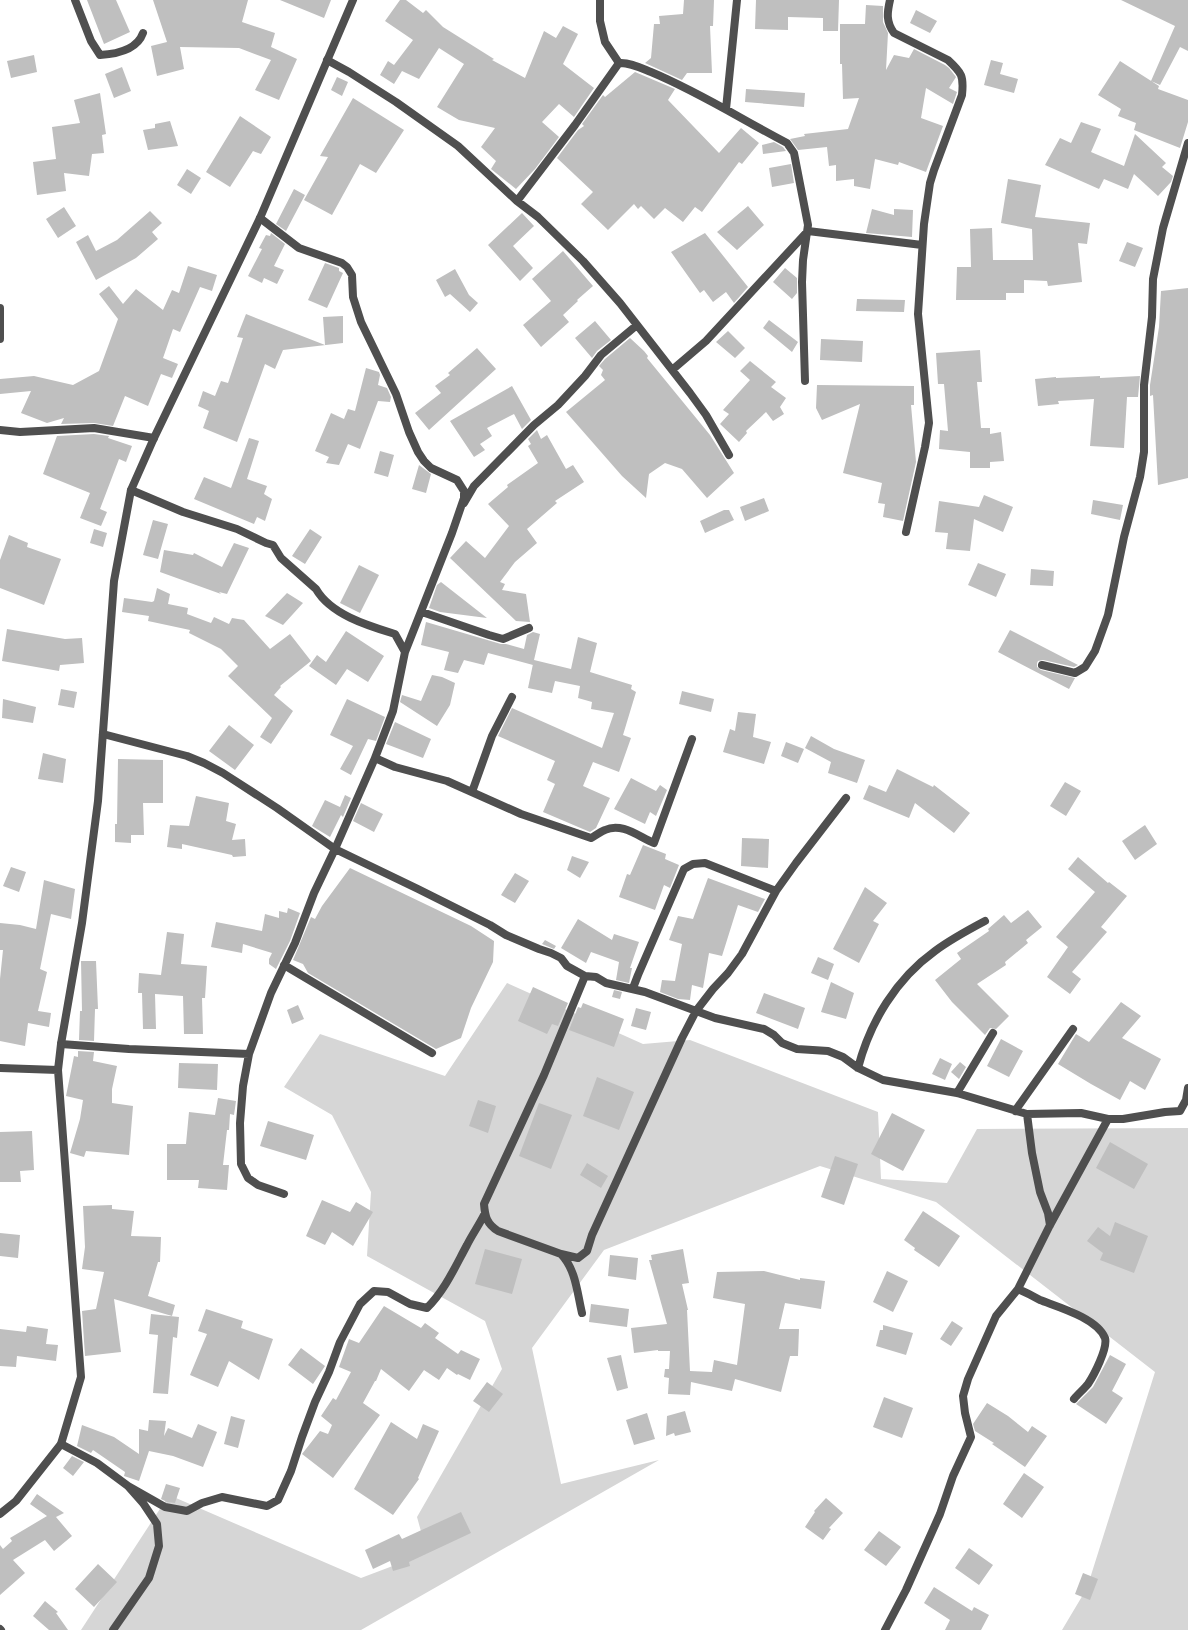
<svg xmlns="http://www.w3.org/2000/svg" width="1188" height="1630" viewBox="0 0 1188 1630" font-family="'Public Sans',sans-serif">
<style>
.green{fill:#d6d6d6}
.building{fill:#bfbfbf}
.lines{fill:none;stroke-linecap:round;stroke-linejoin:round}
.minor{stroke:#4f4f4f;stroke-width:8}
.tertiary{stroke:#4f4f4f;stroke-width:8}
</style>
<rect width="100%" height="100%" fill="#fff"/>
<!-- green -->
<path class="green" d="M507,983L643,1044L690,1040L878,1112L881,1179L947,1183L977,1129L1188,1128V1630H1062L1087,1588L1155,1372L936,1202L820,1166L604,1250L532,1348L561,1484L659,1460L361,1630H81L169,1495L361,1578L427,1553L417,1517L502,1369L485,1321L367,1256L371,1192L332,1115L284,1087L320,1034L445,1076Z"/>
<!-- building -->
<path class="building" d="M87,0H116L130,32L104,44Z
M153,0H248L242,22L275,33L271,47L297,59L279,100L255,90L271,60L239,48L180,47L184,69L157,76L151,46L167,42Z
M280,0H331L324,18Z
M400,0H406L423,13L426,10L443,27L494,59L492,60L525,78L544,31L556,38L563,26L578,34L563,64L594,88L574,117L559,104L542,122L559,137L535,169L516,189L491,169L496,161L481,147L495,128L459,120L437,107L464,64L439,48L419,79L402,71L394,84L380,75L388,61L394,65L413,40L385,21Z
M684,0H714L713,26H710L712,73H687L682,80L645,63L651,58L654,24H660L659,16L683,14Z
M756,0H839L838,31H823V18L788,17V30L755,29Z
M1121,0H1188V51L1180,47L1160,85L1151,81L1175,26Z
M866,5L883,6V22L888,33L886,70L894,55L909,58L914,49L945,65L949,68L956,77L949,88L957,92L953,104L926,88L921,118L943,126L926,172L899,162L898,165L875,159L870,189L854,186V179L836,181V165L829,166L827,147L798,150L790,139L805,136L804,134L848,129L859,98L843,99L842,64H840V24H865Z
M916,10L937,21L930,33L910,23Z
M34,55L37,72L11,78L7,61Z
M991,60L1003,63L1000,74L1018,79L1014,93L984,85Z
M1120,61L1159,86L1158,89L1188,100V122L1180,148L1134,130L1136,123L1118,116L1121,109L1098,95Z
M122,67L131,91L114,98L105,74Z
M635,72L675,89L668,100L719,153L741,128L759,143L742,164L739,162L702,212L695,207L683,222L665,208L654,219L641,206L638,209L634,204L608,230L581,204L593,192L557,158L578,130L584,126L582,124L603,95L605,97Z
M337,77L348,82L342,96L331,90Z
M746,89L805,93L804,107L745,102Z
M100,93L106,134L102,135L104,153L92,154L89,176L64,173L66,191L37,195L33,162L56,159L52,127L80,123L74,100Z
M353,98L404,130L376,173L360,164L332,215L304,200L328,157L320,156Z
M240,116L271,137L261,154L253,151L230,187L206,172Z
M170,121L178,146L148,150L143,130L155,128V124Z
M1081,122L1101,129L1091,152L1124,166L1135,134L1166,163L1162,167L1173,176L1171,182L1158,196L1134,174L1128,189L1104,179L1099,189L1045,165L1060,138L1071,143Z
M774,142L783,147L786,151L763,154L762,145Z
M791,164L794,183L772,187L769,168Z
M187,169L201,178L191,194L177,185Z
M1008,179L1041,185L1035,217L1090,223L1087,244L1078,243L1082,282L1048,286L1047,281L1024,280V293H1006V300H956L957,267H971L970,229L992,228L993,260H1033L1032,229L1001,223Z
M294,189L305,195L286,231L276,224Z
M748,206L764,225L737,250L717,232Z
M64,207L76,226L58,238L46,219Z
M872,209L894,215V209L913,210L912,237L866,233Z
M150,211L162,223L152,232L158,239L136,258L96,280L76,242L88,235L96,251L117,240Z
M522,213L534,226L513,246L533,268L520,281L488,245Z
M271,233L285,244L274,266L284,270L277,284L264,278L262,283L248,276L262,249L259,248L266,235L270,236Z
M705,233L748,287L734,303L726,292L713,302L704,290L700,293L671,252Z
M1127,242L1143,248L1135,267L1119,261Z
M563,251L593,286L577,300L578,301L563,315L569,322L541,347L523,325L551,301L532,279Z
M325,263L339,268V271L343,273L327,308L308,300Z
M188,266L217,275L212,291L200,287L180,332L173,329L163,358L178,364L172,378L161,374L148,406L125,396L113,426L94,423L61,424L64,418L47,423L21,413L31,391L0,394V379L34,376L73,385L99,371L118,319L99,294L109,286L123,304L136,289L163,310L172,290L179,293Z
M785,268L797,278V293L792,299L773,282Z
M455,269L469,295L478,303L470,312L450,294L445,297L436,280Z
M1188,288V478L1158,485L1153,395L1150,396V385L1159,327L1161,291Z
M857,299L905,300L904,312L856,311Z
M246,314L325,345L323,317L343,316V343L283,350L275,369L265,364L237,442L203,428L209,411L198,406L203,391L215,396L221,381L228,383L243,338L237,337Z
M769,320L798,342L792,352L763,328Z
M595,321L611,340L597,351L592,358L575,338Z
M728,331L745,348L735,358L716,342Z
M630,338L644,351L648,356L647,358L710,435L734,473L707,498L682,469L665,463L649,474L646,498L622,476L566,412L605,380L601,375L603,370L599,366L605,359Z
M821,339L863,341L862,362L820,360Z
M477,348L496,369L429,430L415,413L441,393L435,386L450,375L448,373Z
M980,350L982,382H977L981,428H990V434L1001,432L1004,461L990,462V468H970V452L939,449L940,430L948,431L944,384H938L936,353Z
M750,361L776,382L771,387L786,398L780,407L784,414L773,421L766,412L746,431L747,433L739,442L720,424L729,414L723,410L750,380L740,371Z
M366,368L379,372L380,375L378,385L387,388L391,397L390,402L378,401L360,449L348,444L339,465L326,463L329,457L315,451L331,413L344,419L348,409L355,411Z
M1100,376V378L1140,376L1138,397H1127L1124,448L1090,446L1094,399L1058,401L1059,404L1038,406L1035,379L1056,377V378Z
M817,385L914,386V405H911L916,462L903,521L883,517L885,504L878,503L882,483L843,473L860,404L822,420L816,408Z
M512,386L531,420L522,429L514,414L487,428L492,436L480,444L485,450L474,457L450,421Z
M537,430L541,439L547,435L566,469L573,465L584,482L555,501L557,503L527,529L537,543L515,562L500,582L505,584L502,590L526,594L530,622L516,621L450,558L466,541L485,558L509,526L488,504L508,487L507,485L538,463L528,446L531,444L528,439Z
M94,434L109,436L108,438L132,446L126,462L119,459L100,509L107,512L101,526L80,518L90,493L43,474L57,436Z
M249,438L259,441L247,479L267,486L264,494L272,499L265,521L257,517L254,524L194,499L204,477L231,488Z
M380,451L394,455L388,477L374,473Z
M419,465L431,474L426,493L412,489Z
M984,495L1013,507L1003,532L974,519L970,551L946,549L948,533L935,532L939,501L979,507Z
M764,498L769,511L745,521L740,507Z
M1093,500L1123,505L1120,520L1091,514Z
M724,510H729L734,520L705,533L700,521Z
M153,520L168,524L158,559L143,555Z
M94,529L107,533L103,547L90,543Z
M310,529L322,537L305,564L292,556Z
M9,535L28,543L27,547L61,559L44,605L0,588V560Z
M234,543L249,548L227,594L219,592L221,594L160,572L164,550L193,555L194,553L222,567Z
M978,563L1006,574L996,597L968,585Z
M359,565L379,575L360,613L340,603Z
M1031,569L1054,571L1053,586L1030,585Z
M441,582L487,618L440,612L429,608L437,585Z
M157,588L170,594L168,604L188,608L187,614L211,623L214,617L229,624L232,618L244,620L270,649L290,634L311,661L280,686L281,687L274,695L293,711L271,744L260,737L272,718L228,676L238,666L221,649L189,633L190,630L148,621L149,616L122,612L124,598L152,602L154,601Z
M287,593L303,603L283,625L265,616Z
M426,622L501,644H506L524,649L527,635L533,632L540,634L534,660L571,669L578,637L597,643L590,672L632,685L631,689L636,692L623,735L631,738L619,772L593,762L583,786L610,798L596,828L590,832L543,812L555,784L547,780L555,761L498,736L512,708L602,748L614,713L591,709L592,702L578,698L580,686L555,681L552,693L528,688L533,664V665L488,653L484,665L464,660L458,673L444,670L449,652L421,645Z
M7,629L65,639L82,638L84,663L60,665L59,671L2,661Z
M1010,630L1078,665L1074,667L1043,660L1038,661L1037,663V667L1041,670L1075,678L1069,689L998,652Z
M346,631L384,656L368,682L347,669L336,685L309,666L317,655L326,662Z
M432,675L442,677L455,683L450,705L437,726L400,702L402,695L421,701Z
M61,689L77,692L74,708L58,705Z
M682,691L714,699L711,712L679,704Z
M3,699L36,707L33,723L2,718Z
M347,699L385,717L376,741L368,739L351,775L340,769L353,746L330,735Z
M738,712L756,714L753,737L771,742L764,764L723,752L730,729L735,731Z
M395,722L431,739L423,758L386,744Z
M229,725L254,745L235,770L209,751Z
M811,736L834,749L865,760L857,783L828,773L831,762L805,748Z
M786,742L804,749L798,763L781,756Z
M43,753L66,759L63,783L38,779Z
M118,759L163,760V803H143L144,835H131V843L115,842V824H117Z
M897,769L933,787L934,785L970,813L954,833L915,803L909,818L863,799L869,785L886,792Z
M631,778L656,791L660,785L667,790L656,816L650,812L645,824L614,809Z
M1065,782L1081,791L1066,816L1050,806Z
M345,795L351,798L343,817L341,815L330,837L312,826L325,800L340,807Z
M196,796L229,803L226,821L236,824L232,840L245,839L246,856L233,857L232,855L182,844V849L167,847L170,825L189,826Z
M361,803L383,814L374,832L353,821Z
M1145,825L1157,844L1135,860L1122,841Z
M742,838L769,839L768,868L741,866Z
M643,845L666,854L665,859L679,865L670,888L664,885L655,910L619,897L627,874L630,875Z
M572,856L589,862L580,878L567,870Z
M1078,857L1108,883L1109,882L1127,896L1101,927L1107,932L1072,972L1081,979L1070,994L1047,977L1068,947L1056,937L1095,892L1068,869Z
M11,867L26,872L19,892L3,886Z
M350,868L471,926L494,941L493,962L471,1008L461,1038L436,1049L308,973L303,964L293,960L311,917L315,919L322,906Z
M515,873L529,881L515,903L501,895Z
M708,878L765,899L758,912L738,905L722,956L709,953L703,988L692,985L690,1000L678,999L660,992L662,980L675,981L682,944L669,940L678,916L693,919Z
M44,880L75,889L71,919L51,914L40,969L47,972L38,1011L51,1013L49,1027L28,1023L25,1046L0,1041V979L3,950H0V923L20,925L36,929Z
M865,887L887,903L873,921L879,924L859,963L833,949Z
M288,908L300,913L290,941L276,969L269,964V959L272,953L243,944L242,953L211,947L216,922L262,931L265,914L279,918V911L287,913Z
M1028,910L1042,927L1026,940L1028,943L1005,962L1006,965L977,984L1009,1016L996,1029L990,1028L985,1035L952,1002L935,980L961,959L957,953L989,931L988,929L1004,915L1011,923Z
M578,919L612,940L614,934L639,942L630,968H632L629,983L616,980L619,962L591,952L586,963L561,948Z
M167,932L184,934L181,964L207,966L205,998H202L203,1034H184L183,996L155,994L156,1029H143L142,993H138L139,973L161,975Z
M545,940L556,946L554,949L542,944Z
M818,957L834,964L828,980L811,973Z
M81,961H96L98,1009H95L94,1041L79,1040L80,1011H82Z
M831,982L854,993L846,1019L821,1012Z
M533,987L568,1003L558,1026L552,1024L547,1034L518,1021Z
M614,990L622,992L620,999L612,997Z
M764,993L805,1008L798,1029L756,1013Z
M1121,1002L1141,1016L1122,1038L1161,1059L1145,1090L1130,1081L1120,1100L1091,1084L1058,1064L1076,1034L1089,1042Z
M583,1003L624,1019L614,1047L569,1030L578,1007L581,1008Z
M298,1005L304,1019L292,1024L287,1010Z
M636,1008L651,1012L646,1030L631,1026Z
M1001,1039L1023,1051L1009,1077L987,1066Z
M78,1051L94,1052L93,1061L117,1066L112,1089V1103L133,1106L129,1155L86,1151L84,1157L70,1153L80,1119L83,1100L66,1096L74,1056L78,1057Z
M940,1058L952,1064L945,1080L932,1074Z
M960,1062L966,1067L959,1079L951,1072Z
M179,1063L218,1064L217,1090L178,1088Z
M597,1077L634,1092L619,1130L583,1116Z
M218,1098L236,1101L234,1115L230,1114L229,1130H227L223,1165H229L227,1190L198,1188L199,1180H167V1144H186L189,1112L215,1115Z
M478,1100L496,1106L488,1133L469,1126Z
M539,1103L572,1115L551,1169L519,1156Z
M892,1113L925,1130L903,1171L871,1154Z
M268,1121L314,1135L306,1160L260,1146Z
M32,1131L34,1170L20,1171L21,1182H0V1132Z
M1110,1142L1148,1164L1134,1189L1096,1168Z
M835,1156L858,1164L844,1205L821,1197Z
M587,1163L608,1176L601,1188L580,1175Z
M322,1200L350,1212L356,1202L373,1212L353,1246L332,1232L325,1245L306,1236Z
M112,1205V1209L134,1211L131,1236L161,1237L160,1262H158L148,1296L175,1305L172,1316L114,1299L121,1352L85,1356L82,1311L96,1309L104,1272L82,1269L85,1247L83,1206Z
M923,1211L960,1236L939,1267L914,1250L915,1248L904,1240Z
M1115,1222L1148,1236L1134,1273L1100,1260L1103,1253L1087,1241L1098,1227L1110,1236Z
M0,1233L20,1235L18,1258L0,1256Z
M485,1249L522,1259L512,1294L475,1284Z
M683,1249L689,1283L682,1284L688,1310H687L690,1371L712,1372L714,1360L737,1365L745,1304L713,1298L717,1272L764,1271L800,1280V1278L825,1281L821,1309L785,1303L779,1329H799L798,1356H790L781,1392L735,1379L732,1391L691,1382L690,1395L668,1394L669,1378L664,1377L665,1369H669L670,1351H658V1350L634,1353L631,1328L667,1324L649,1260H652L651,1255Z
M610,1255L638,1258L636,1280L608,1276Z
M887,1271L908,1281L893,1312L873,1302Z
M591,1304L629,1309L627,1327L589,1322Z
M384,1306L421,1328L425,1323L439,1333L435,1338L458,1354L461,1350L480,1359L470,1380L458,1374L457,1375L447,1368L439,1380L424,1370L409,1391L381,1369L376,1381H375L363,1403L380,1415L333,1478L302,1454L320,1431L328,1434L332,1425L321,1416L333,1398L336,1400L351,1372L339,1367L349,1339L359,1343Z
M206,1309L243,1321L241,1328L273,1339L259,1380L229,1361L218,1387L190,1375L207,1334L198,1331Z
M151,1314L179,1317L177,1338L173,1337L168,1394L153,1393L158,1335L149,1334Z
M952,1321L963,1328L951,1346L940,1339Z
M883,1325L913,1333L906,1355L876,1346L880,1330H883Z
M27,1326L48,1329L46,1344L58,1345L56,1361L17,1356L16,1367L0,1366V1329L26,1332Z
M301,1348L325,1366L313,1384L288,1365Z
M621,1355L628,1388L617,1391L607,1358Z
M1110,1355L1126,1364L1112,1391L1123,1398L1106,1424L1076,1404L1093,1387Z
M487,1382L503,1394L489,1412L473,1401Z
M884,1397L913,1408L902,1438L873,1427Z
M987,1403L1008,1416L1028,1432L1032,1426L1047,1436L1025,1467L992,1444L994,1443L975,1431L973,1424Z
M685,1411L691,1432L675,1436L674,1433L666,1436L667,1416Z
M647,1413L655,1439L634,1445L626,1420Z
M231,1416L245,1420L238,1448L224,1444Z
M149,1420L166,1421L164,1436L168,1428L192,1438L198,1424L217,1432L203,1467L173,1456L149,1451L139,1481L124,1476L125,1472L93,1450L91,1453L77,1446L82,1425L114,1437L139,1454V1429L148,1431Z
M391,1422L417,1439L423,1424L439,1431L418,1478L419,1479L393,1515L354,1489Z
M72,1456L84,1462L73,1476L63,1468Z
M1024,1473L1044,1487L1022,1518L1003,1504Z
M166,1484L180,1488L175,1503L167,1502L161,1499Z
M37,1494L64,1513L56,1517L72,1536L54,1551L45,1540L13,1560L25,1573L0,1595V1545L3,1549L12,1541L10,1538L47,1516L30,1504Z
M826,1498L843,1513L829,1528L831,1529L823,1540L805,1527L815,1512L814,1511Z
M461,1512L471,1533L409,1562L410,1566L393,1571L390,1561L373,1569L365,1550L399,1534L402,1539Z
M879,1531L901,1547L886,1566L864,1550Z
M969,1548L993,1565L979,1585L955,1568Z
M98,1564L117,1582L94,1607L75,1589Z
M1083,1573L1098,1579L1090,1600L1075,1594Z
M934,1587L972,1611L974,1607L989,1615L981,1630H945L950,1620L924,1603Z
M45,1601L58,1612L56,1613L68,1630H49L33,1616Z"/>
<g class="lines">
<!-- minor -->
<path class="minor" d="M75,0L91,41L100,55C117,54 137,50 143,33
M600,0V21L605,42L619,63C629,62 641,68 651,72C699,92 741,119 787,143L794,153L808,225L803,260L802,282L805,381
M890,0C887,13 886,22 894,33L948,60C962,73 964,76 962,95L934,170L930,183L924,224L918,314L929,423L925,447L906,532
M327,60L349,72L396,102L458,146L517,201L538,217L583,261L620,303L690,393L706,415L729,455
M726,109L737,0
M517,201L575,125L619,63
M260,218L299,248L342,263L347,267L352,275L353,297L361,322L396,394L409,432L418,452L424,461L431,468L457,480L464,491V498L452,533L405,652L393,711L375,758L395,767L447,781L521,814L591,838C596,835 600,832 605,830C622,822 639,837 654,843L692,739
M0,308V339
M672,370L706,341L808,231L922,245
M0,430L20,432L94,428L154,438
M131,490L183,512L237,529L266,543L273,545L281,558L316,589C331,615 369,626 395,634L405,652
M464,503L474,486L534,425L558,405L585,376L601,355L637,325
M422,612L489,635L503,639L529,628
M1042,665L1075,673L1085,667L1095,651L1108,615L1124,537L1140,477L1144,452V385L1152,317L1153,279L1163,228L1188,143
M103,734L187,756L204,763L223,773L277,808L335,849L418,889L490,925L506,935L539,949L551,953L561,958L567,966L585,976L596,977L606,983L645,992L715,1018L764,1029L774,1035L782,1043L797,1049L828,1051L843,1057L858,1068L883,1080L957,1093L1027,1114L1081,1113L1108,1119H1123L1165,1112L1180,1111L1186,1100L1188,1088
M472,792L492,736L512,697
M284,965L432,1053
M633,988L638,975L684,869L693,864L705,863L776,891
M61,1044L129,1049L249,1054
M858,1068C870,1022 896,979 935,951C951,939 968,930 985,921
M957,1093L993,1033
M1015,1111L1073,1029
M1027,1114L1032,1153L1040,1192L1048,1213L1050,1225
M284,1194L258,1185L248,1178L241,1164L240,1123L243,1086L249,1054L271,993L295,943L314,893L335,849L375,758
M561,1254L578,1258L587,1251L592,1235L682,1038L696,1011L713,989L728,973L742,954L776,891L796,863L846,798
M1018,1289C1025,1292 1033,1296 1040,1300C1058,1307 1097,1318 1105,1338C1108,1348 1094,1375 1088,1384C1084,1389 1078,1394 1074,1399
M582,1313C577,1292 576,1270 561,1254L498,1231C487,1224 485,1217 484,1204L544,1075L585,976
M61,1444L97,1463L128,1486L143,1503L157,1524L159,1546L149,1578L113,1630
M128,1486L165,1507L187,1511L202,1503L222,1497L267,1506L278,1500L291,1471L302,1437L315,1402L329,1372L340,1342L360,1304L374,1291L388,1292L410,1304L427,1308C445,1290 455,1267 467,1245C472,1235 479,1225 484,1215
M0,1629L1,1630
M885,1630L906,1590L940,1514L953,1476L971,1437L965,1413L963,1396L968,1379L996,1316L1018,1289L1050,1225L1108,1119"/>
<!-- tertiary -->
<path class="tertiary" d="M0,1068L58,1070
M0,1514L16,1501L61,1444L81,1377L58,1070L61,1044L82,923L98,801L114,581L131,490L154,438L260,218L353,0"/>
</g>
</svg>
